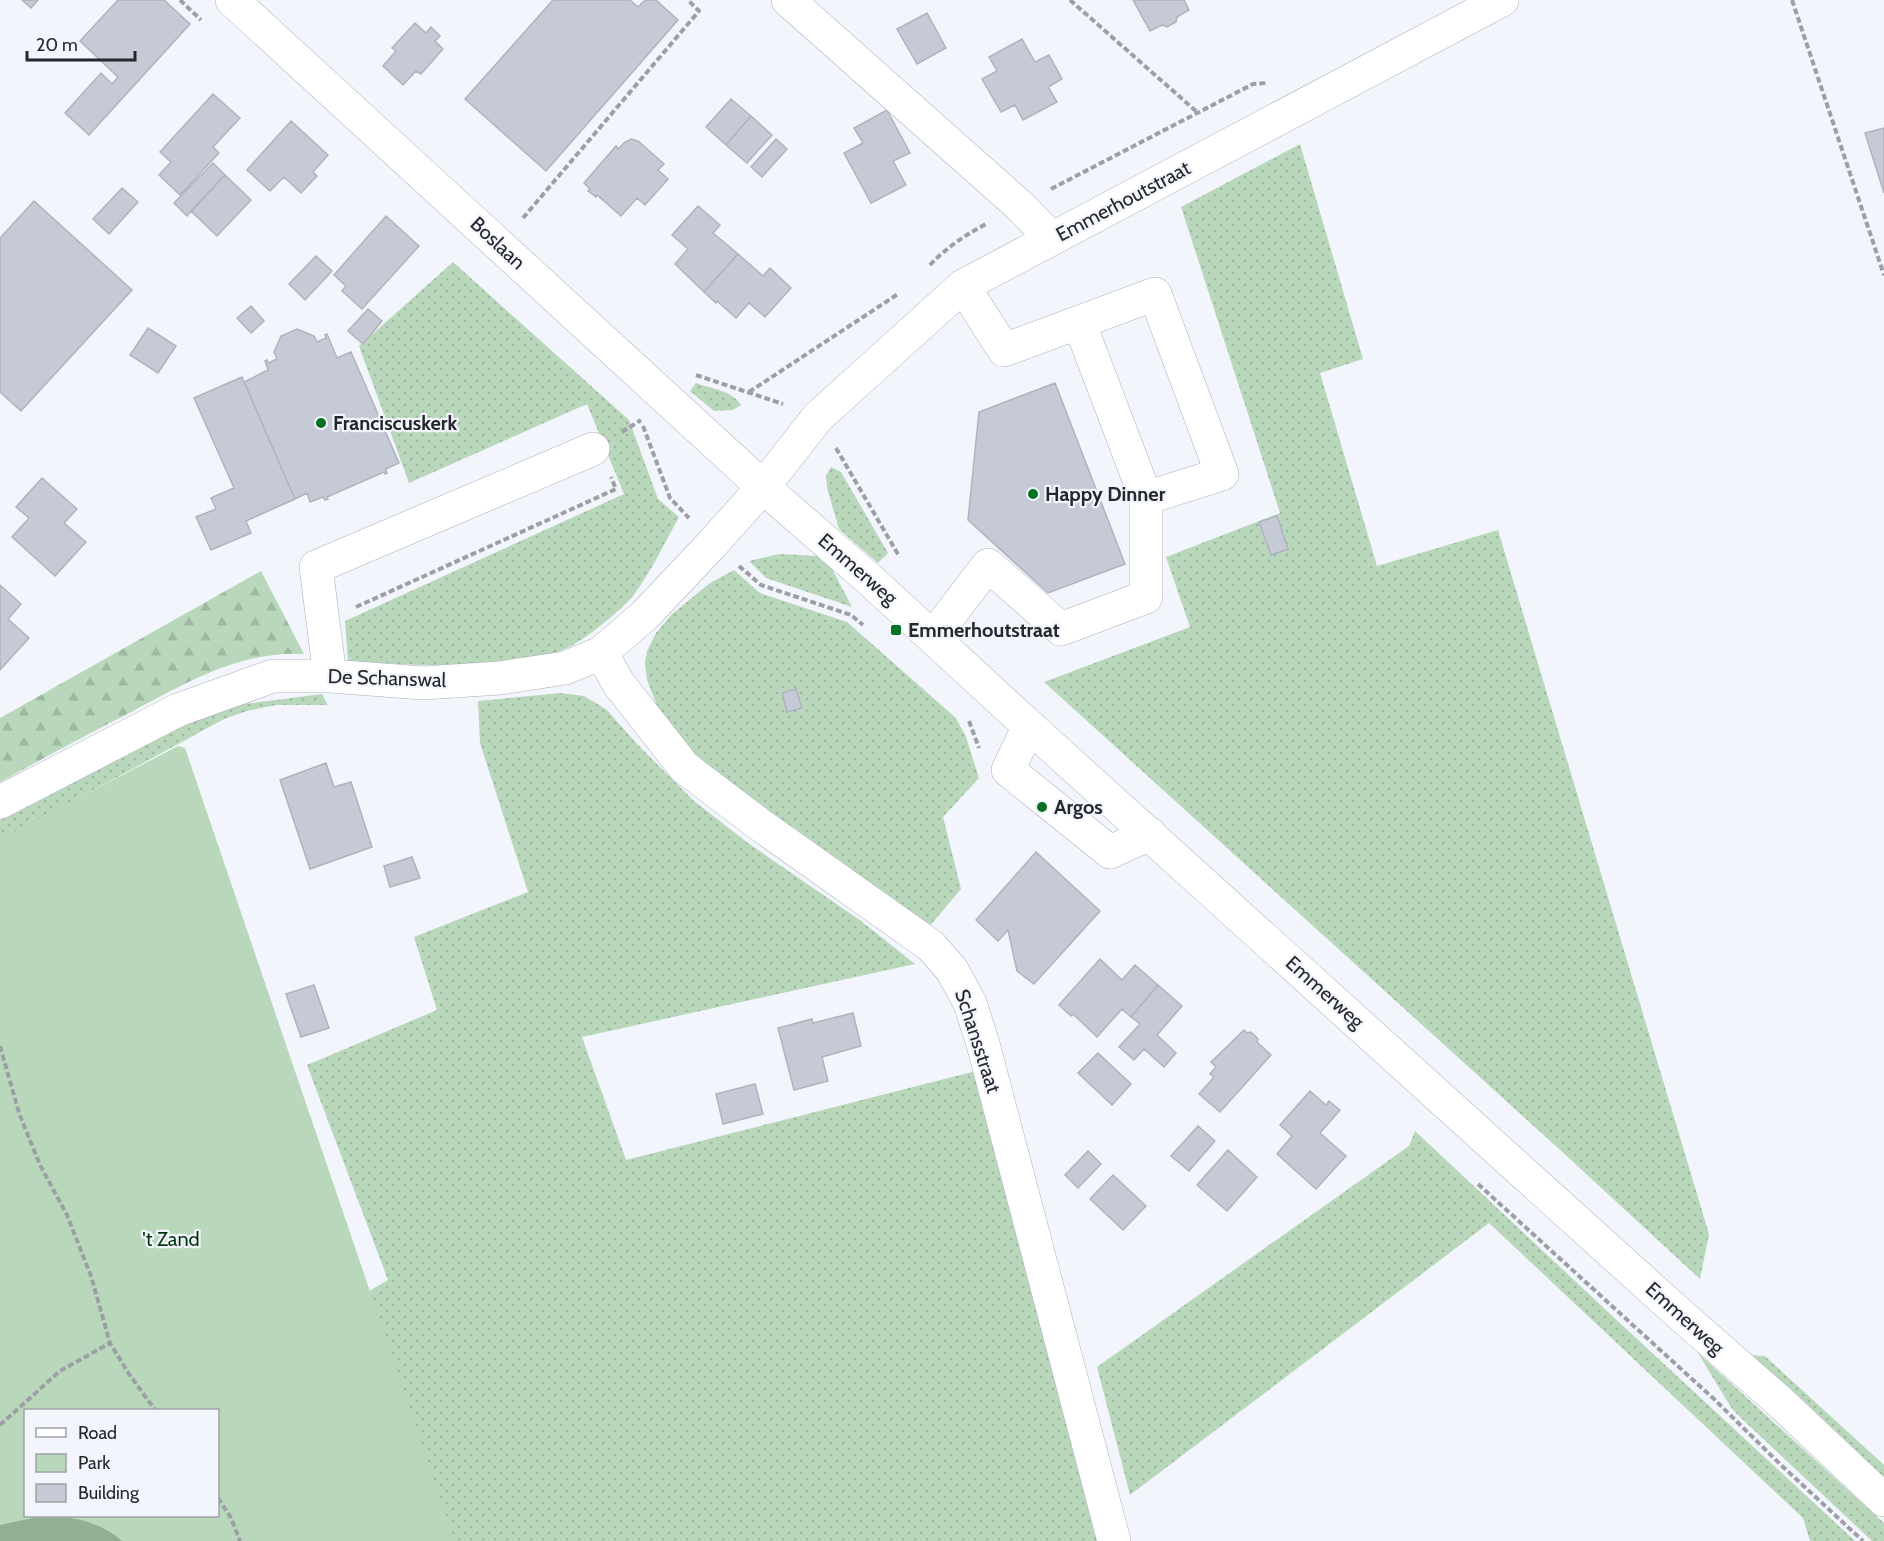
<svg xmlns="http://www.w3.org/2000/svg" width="1884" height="1541" viewBox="0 0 1884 1541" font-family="Cabin,sans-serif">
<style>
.grass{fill:url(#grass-dots)}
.forest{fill:url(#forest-firs)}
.green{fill:#b9d7ba;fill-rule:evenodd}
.water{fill:#91b092}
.building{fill:#c6cad6;stroke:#afb3bf;stroke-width:1.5}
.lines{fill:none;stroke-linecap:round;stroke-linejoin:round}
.minor-casing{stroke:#acb0bc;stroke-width:34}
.major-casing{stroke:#acb0bc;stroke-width:34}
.path{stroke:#9d9fa6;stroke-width:4;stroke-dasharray:6 3;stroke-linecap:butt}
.minor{stroke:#fff;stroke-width:33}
.major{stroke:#fff;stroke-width:33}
.poi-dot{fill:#077123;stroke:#f3f5fd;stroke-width:2}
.labels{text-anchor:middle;stroke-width:4.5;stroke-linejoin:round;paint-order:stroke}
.street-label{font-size:20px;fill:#26272c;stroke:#f3f5fd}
.poi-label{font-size:20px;font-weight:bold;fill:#26272c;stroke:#f3f5fd;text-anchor:start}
.park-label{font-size:20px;fill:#02350c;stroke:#f3f5fd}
</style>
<defs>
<pattern id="grass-dots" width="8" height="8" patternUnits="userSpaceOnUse" patternTransform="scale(1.5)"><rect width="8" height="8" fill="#b9d7ba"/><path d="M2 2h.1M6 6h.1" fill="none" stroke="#9fb9a0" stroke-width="1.8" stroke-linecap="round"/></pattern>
<pattern id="forest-firs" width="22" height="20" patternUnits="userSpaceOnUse" patternTransform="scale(1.5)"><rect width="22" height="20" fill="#b9d7ba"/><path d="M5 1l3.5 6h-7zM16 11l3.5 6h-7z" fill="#9fb9a0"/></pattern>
</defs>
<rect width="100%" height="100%" fill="#f3f5fd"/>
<!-- grass -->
<path class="grass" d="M1300,144L1363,359L1320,373L1377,566L1498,530L1709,1234L1700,1279L1558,1148L1044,682L1190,627L1166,557L1280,513L1181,207Z
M453,262L629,420L658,499L679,517C664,544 651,572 633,596C619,612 584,641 565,649C552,655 535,657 521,660C462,669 407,665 348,661L345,621L624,494L587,404L409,483L359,346Z
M696,383C711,389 732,390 741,405L733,410L714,411L690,391Z
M831,467L841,472L888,553L878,563L839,529L827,488L826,476Z
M779,554L818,556L831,567L852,607L766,578L749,561Z
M734,570L760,593L847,622L956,718L966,737L979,778L943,817L961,889L928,928L710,775L657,706L647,680L645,663L647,651L656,633L671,615L710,583Z
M561,693L584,696L606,709L637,744L694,801L748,843L861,921L915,964L582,1037L626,1160L976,1071L1098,1541H244L218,1410H170L388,1280L307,1065L437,1010L414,937L528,892L480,743L478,701Z
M322,694L328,705H276L247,711L224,719L0,841V820L172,729L221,710L245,704Z
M1415,1131L1622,1325L1855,1541H1810L1803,1518L1489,1223L1130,1495L1097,1367L1409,1146Z
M1698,1353L1884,1523V1541H1872L1741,1418L1732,1409Z
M1751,1355L1765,1356L1884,1465V1478Z"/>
<!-- forest -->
<path class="forest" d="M261,571L304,654C242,650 186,683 133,711C88,734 44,758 0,782V718Z"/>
<!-- green -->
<path class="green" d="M178,746L185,748L455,1541H0V839ZM26,1410H218V1516H26Z"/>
<!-- water -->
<path class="water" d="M43,1516C70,1515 101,1522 122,1541H0V1525Z"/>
<!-- building -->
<path class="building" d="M22,0H38L31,8Z
M118,0H164L190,24L89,135L65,113L101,73L112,84L118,77L80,41Z
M553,0H630L638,7L645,0H656L678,20L546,171L465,99Z
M1133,0H1184L1189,10L1177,17L1176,22L1167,27L1162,25L1150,31Z
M927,13L946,48L917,64L897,29Z
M415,23L426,33L431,27L440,36L435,41L443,49L421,74L416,71L403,85L383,66L396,51L392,48Z
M1022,39L1035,62L1049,55L1062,79L1048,87L1057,102L1023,120L1015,105L1001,112L982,79L997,71L989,57Z
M213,94L240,118L213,147L219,153L180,195L159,175L171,162L160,152Z
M731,99L751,116L726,145L706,127Z
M887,110L910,153L893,161L906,185L871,203L844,153L863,143L854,128Z
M751,116L772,135L747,163L726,145Z
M291,121L328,155L313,172L317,176L301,193L284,177L270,191L247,170Z
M1884,128V193L1865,133Z
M631,139L638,141L664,164L658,170L668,179L645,205L637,198L621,216L597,195L596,197L588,191L590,189L584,183L616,146L618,149L625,142Z
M776,139L787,149L762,177L751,167Z
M213,163L225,175L187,216L174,203Z
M225,175L251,200L217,236L191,211Z
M122,188L138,202L109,234L93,219Z
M34,201L132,290L21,411L0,392V238Z
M698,206L720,225L713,233L738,254L704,292L675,264L688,249L672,235Z
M386,216L419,246L362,309L342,291L346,286L334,275Z
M738,254L763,276L770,268L791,288L765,317L749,303L736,318L717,301L716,303L704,292Z
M316,256L332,271L305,300L289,284Z
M251,306L264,321L251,333L237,318Z
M368,309L382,321L363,344L348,331Z
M148,328L176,346L158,373L130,355Z
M297,329L314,336L317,342L326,338L325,335L327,334L337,358L351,352L399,463L386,469L387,473L385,474L384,472L327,497L328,499L325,500L323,497L310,502L307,493L295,499L244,382L268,370L265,361L267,360L268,363L277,359L274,352L281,336Z
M242,377L295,499L246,521L251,533L211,550L196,517L216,509L211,498L234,488L194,398Z
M1055,383L1125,564L1048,593L968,520L979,412Z
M42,478L77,509L64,523L86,542L55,576L12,537L29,518L16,507Z
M1277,516L1288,549L1271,555L1259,522Z
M0,585L21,604L8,619L29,638L0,670Z
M796,689L802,708L787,712L782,693Z
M326,763L334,787L351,782L372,847L310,869L280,780Z
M1036,852L1100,911L1034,984L1017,971L1008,930L998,941L976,920Z
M412,857L420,878L390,887L384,866Z
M1100,959L1122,980L1135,965L1158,985L1131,1017L1122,1009L1097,1037L1073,1014L1071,1016L1059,1005Z
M314,985L329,1028L301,1037L286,994Z
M1158,985L1182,1006L1157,1035L1176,1053L1164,1067L1144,1049L1134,1060L1119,1047L1140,1024L1131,1017Z
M853,1013L861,1046L822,1057L828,1081L794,1090L778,1028L812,1019L813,1023Z
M1244,1030L1247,1033L1251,1032L1258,1039L1257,1042L1271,1055L1220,1112L1199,1094L1214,1077L1210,1074L1216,1067L1211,1062Z
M1098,1053L1131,1084L1112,1105L1078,1073Z
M755,1084L763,1114L723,1124L716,1094Z
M1310,1091L1326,1105L1329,1101L1340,1110L1320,1133L1346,1156L1316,1189L1277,1154L1292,1136L1280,1125Z
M1198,1126L1215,1141L1189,1171L1171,1156Z
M1228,1150L1257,1177L1227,1211L1197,1185Z
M1088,1151L1101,1164L1078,1188L1065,1175Z
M1113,1175L1146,1206L1123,1230L1090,1199Z"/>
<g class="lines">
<defs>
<path id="minor" d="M788,0L1020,206L1052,239
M963,286L1004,350L1155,294L1222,474L1146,498
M933,637L988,565L1061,629L1146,597V498L1079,322
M601,653L619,684L684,767L759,824L931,946L952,970L970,1003L983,1044L1114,1541
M330,676L316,567L593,449
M1029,726L1008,770L1110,852L1150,834
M0,802L178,710L273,676H330L423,683L500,678L565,668L601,653L645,615L713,543L763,487L818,417L963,286L1502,0"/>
<path id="major" d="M232,0L763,487L869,579L1029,726L1674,1309L1779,1401L1884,1500"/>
</defs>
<!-- minor casing -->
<use href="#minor" class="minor-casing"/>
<!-- major casing -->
<use href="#major" class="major-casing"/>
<!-- path -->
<path class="path" d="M180,0L201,20
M1070,0L1197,112
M1792,0L1884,275
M1051,189L1253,84L1267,83
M523,218L699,11L688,0
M930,265C946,248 965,235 986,224
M696,375L783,404
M749,392L898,294
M643,426L670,498L689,518
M622,432L641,420
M836,448L899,556
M739,566L761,585L851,615L863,625
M356,607L616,489L611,477
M969,721L979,748
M0,1046L19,1113L40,1165L67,1215L91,1276L110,1343L129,1374L155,1410
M1478,1184L1714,1399L1781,1465L1863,1541
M0,1425L60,1371L110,1343
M218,1498L231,1518L240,1541"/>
<!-- minor -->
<use href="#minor" class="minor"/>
<!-- major -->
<use href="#major" class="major"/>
</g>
<!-- markers -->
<g class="poi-dot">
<circle cx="321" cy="423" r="6"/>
<circle cx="1033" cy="494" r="6"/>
<rect x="890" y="624" width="12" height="12" rx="3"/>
<circle cx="1042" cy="807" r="6"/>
</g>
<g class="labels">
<!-- street labels -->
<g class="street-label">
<text transform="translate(1123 201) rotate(-28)" y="7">Emmerhoutstraat</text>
<text transform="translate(498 243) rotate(43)" y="7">Boslaan</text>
<text transform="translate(858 569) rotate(41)" y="7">Emmerweg</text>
<text transform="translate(387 678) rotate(2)" y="7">De Schanswal</text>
<text transform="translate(1325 992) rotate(42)" y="7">Emmerweg</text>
<text transform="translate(978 1041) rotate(72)" y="7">Schansstraat</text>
<text transform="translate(1685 1318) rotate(42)" y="7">Emmerweg</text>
</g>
<!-- poi labels -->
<g class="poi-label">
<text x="333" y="430">Franciscuskerk</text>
<text x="1045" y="501">Happy Dinner</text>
<text x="908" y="637">Emmerhoutstraat</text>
<text x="1054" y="814">Argos</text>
</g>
<!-- park labels -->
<g class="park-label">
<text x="171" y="1246">'t Zand</text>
</g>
</g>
<!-- legend -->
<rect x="24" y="1409" width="195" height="108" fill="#f3f5fd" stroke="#a1a3a9" stroke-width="1.5"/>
<rect x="36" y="1428" width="30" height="9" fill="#ffffff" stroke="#a1a3a9" stroke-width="1.5"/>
<text x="78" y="1439" font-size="18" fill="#26272c">Road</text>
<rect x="36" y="1454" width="30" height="18" fill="#b9d7ba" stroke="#a1a3a9" stroke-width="1.5"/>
<text x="78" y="1469" font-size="18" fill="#26272c">Park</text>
<rect x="36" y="1484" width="30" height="18" fill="#c6cad6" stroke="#a1a3a9" stroke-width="1.5"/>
<text x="78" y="1499" font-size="18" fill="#26272c">Building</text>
<!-- scale -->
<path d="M27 51v9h108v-9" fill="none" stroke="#26272c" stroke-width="3"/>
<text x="36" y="51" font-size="18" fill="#26272c" stroke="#f3f5fd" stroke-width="4.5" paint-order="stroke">20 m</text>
</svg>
